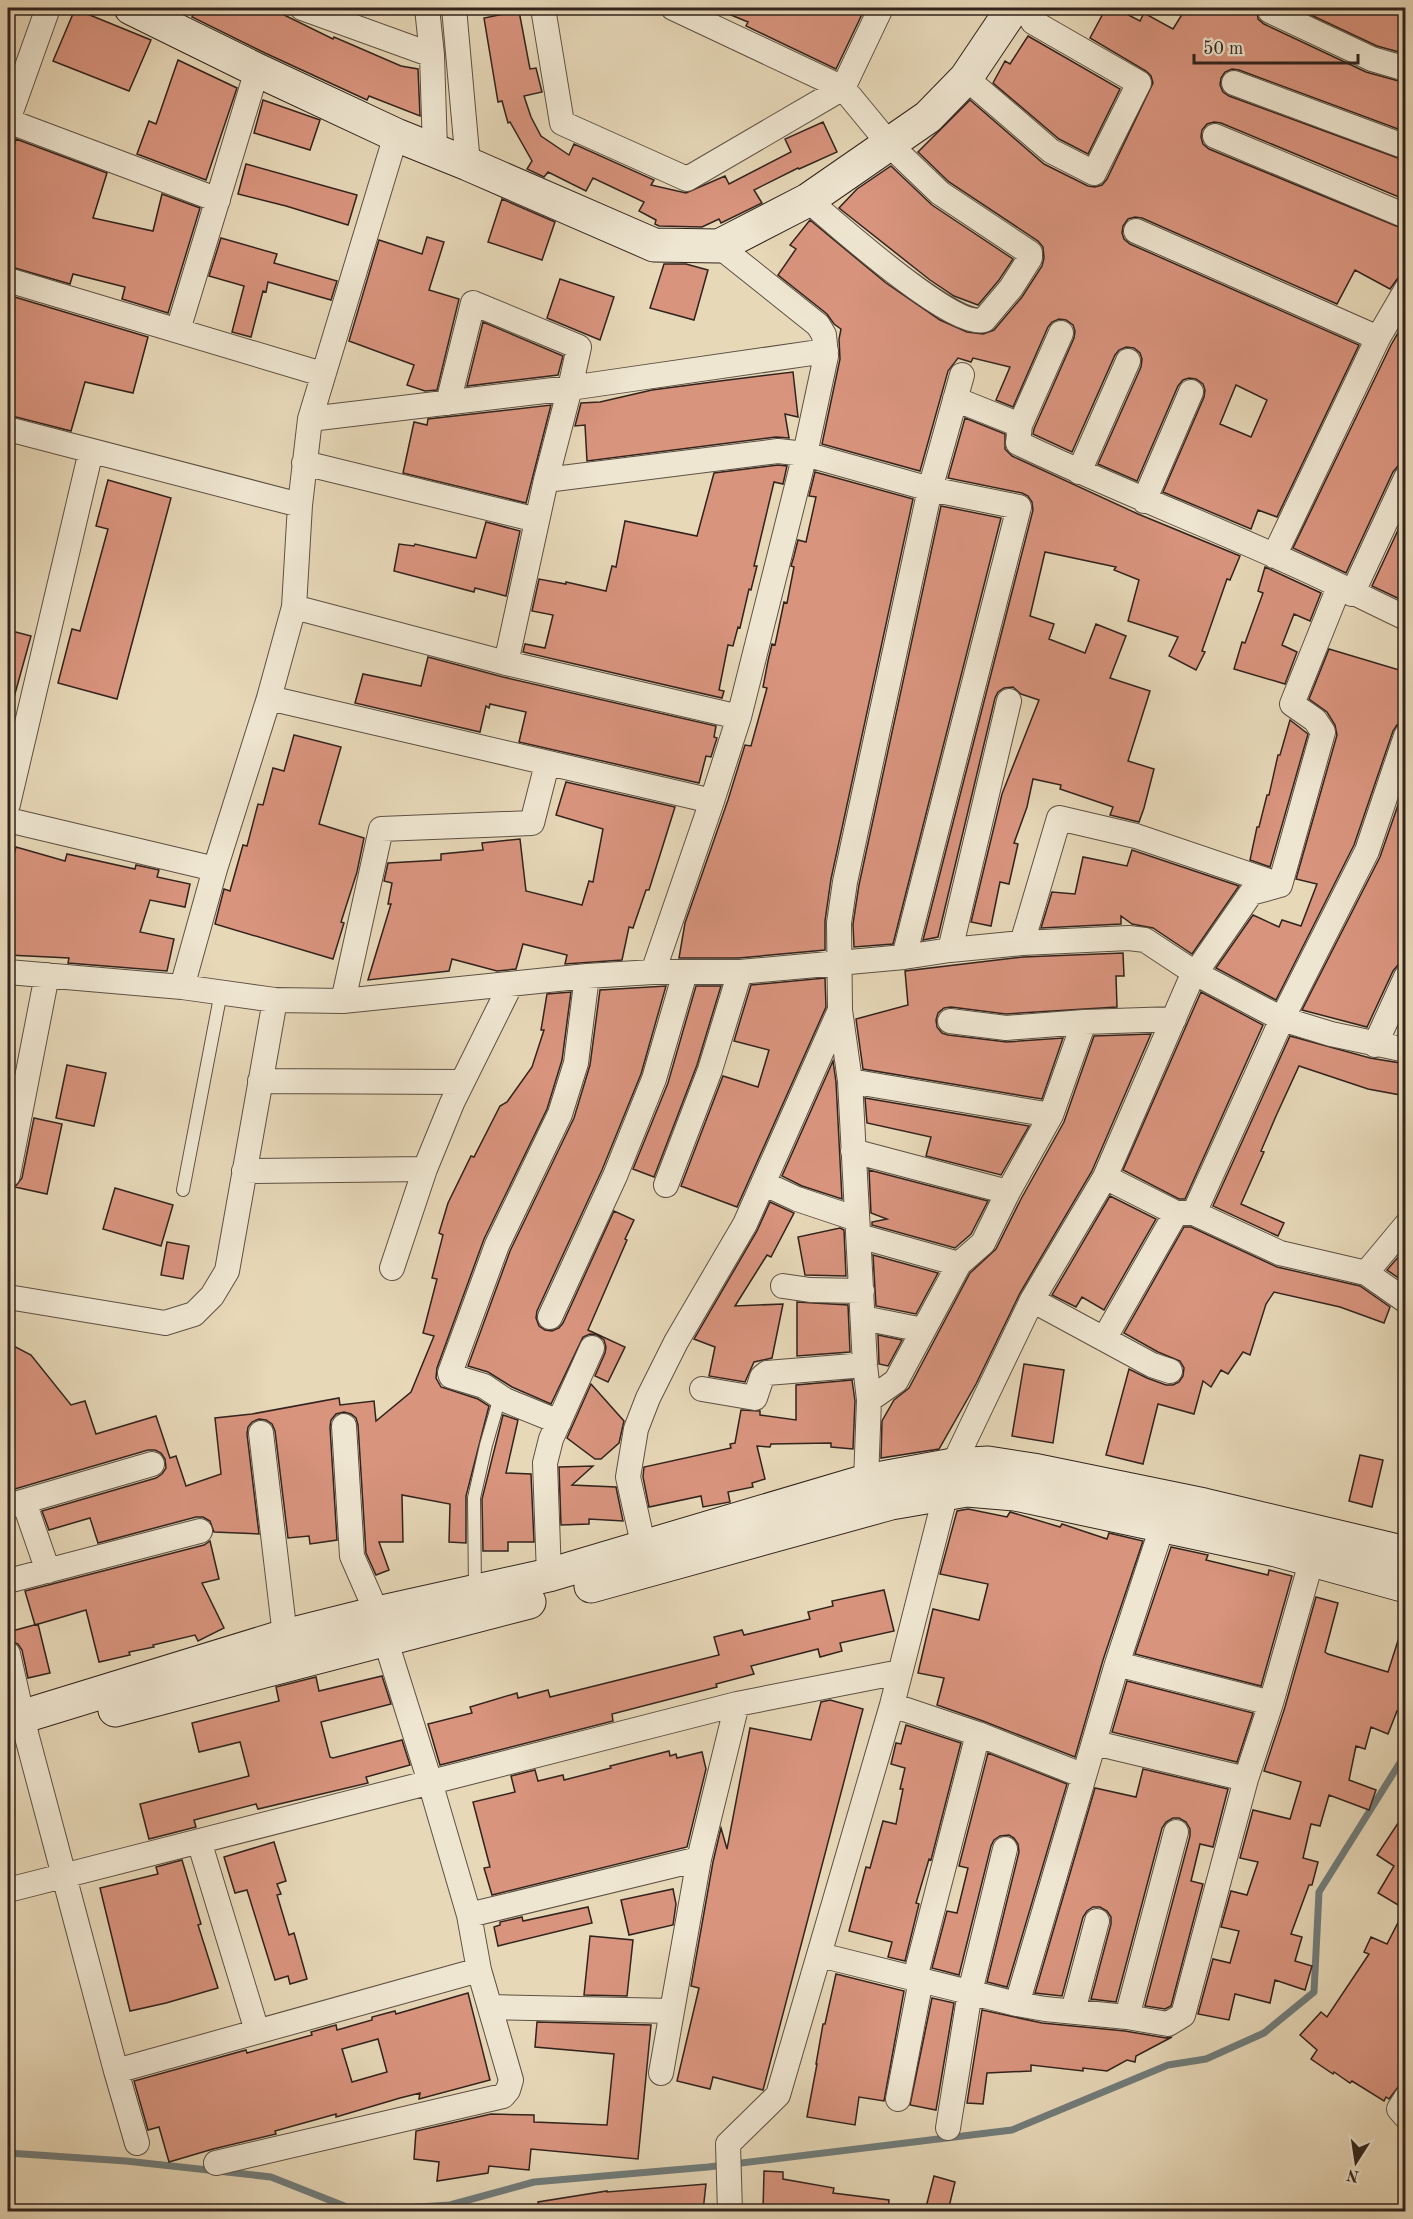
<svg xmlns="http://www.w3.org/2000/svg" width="1413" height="2219" viewBox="0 0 1413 2219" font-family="'Old Standard TT',serif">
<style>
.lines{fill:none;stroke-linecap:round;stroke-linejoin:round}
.stream{stroke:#707c7b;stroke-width:7}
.building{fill:#d9947e;stroke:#31231d;stroke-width:1.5;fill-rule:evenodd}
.lane-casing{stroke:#5e5044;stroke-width:14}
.street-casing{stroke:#5e5044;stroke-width:26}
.secondary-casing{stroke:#31231d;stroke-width:35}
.lane{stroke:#efe6d1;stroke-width:12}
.street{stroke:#efe6d1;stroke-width:24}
.secondary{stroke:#efe6d1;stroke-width:33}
</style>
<rect width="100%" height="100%" fill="#e7d8b8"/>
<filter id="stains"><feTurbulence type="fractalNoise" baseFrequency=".00333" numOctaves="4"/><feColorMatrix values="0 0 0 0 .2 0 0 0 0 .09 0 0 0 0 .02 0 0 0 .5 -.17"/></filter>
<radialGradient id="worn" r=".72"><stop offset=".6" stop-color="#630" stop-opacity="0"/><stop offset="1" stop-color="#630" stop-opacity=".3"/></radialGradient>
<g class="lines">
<!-- stream -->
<path class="stream" d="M8,2153L126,2161L271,2177L357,2211L450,2205L534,2182L708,2167L1012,2130L1168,2065L1206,2059L1264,2033L1314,1992L1319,1892L1406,1753"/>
</g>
<!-- building -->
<path class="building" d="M197,8H270L333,39L334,37L401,66L418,69L420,116L369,96L367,100L265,53L192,17Z
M714,8H865L836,69L746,26L748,22Z
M1106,8H1115L1140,21L1144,13L1173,29L1186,8H1257L1258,19L1264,24L1366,72L1406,83V132L1239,70L1232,69L1225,72L1221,78L1220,85L1223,92L1229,96L1406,161V200L1221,123L1214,122L1207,124L1202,130L1201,137L1203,144L1209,149L1406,230V276L1398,278L1390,289L1355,270L1337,304L1142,218L1135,217L1128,219L1123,226L1122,233L1124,239L1130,244L1359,345L1277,517L1258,510L1251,529L1163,492L1204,397L1205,390L1203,384L1196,379L1189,378L1183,380L1178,386L1137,481L1098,464L1141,367L1142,359L1140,353L1134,348L1126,347L1119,350L1115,355L1072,452L1033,434L1034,429L1074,338L1075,331L1073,325L1066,320L1059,319L1052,322L1048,327L1013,407L996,400L1010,367L973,358L971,362L958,358L948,371L920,471L822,444L840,359L839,339L841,329L834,324L827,314L778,275L796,249L790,245L810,220L886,283L940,320L967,332L983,334L994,330L1022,297L1042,266L1044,258L1043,247L1038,241L949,182L918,152L970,100L1044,164L1088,186L1095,187L1102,185L1107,179L1153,83L1151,76L1146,71L1090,38ZM1236,385L1267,400L1251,437L1220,424Z
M1296,8H1406V54L1377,46Z
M75,9L151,40L129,91L53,61Z
M519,11L530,69L536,68L542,92L524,96L531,117L541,136L569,155L574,144L654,180L651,185L686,193L725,176L729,184L791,152L785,139L823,122L837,152L799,169L798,168L754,190L762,203L721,223L719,219L702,227L659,226L655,224L656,220L639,211L644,202L593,178L586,191L548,172L544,177L527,169L532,161L510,122L508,123L502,101L498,102L484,18Z
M1028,36L1120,89L1088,154L1059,139L993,83L1005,61L1010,64Z
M178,60L237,88L206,180L137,154L149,121L156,124Z
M263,100L320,120L310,150L254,133Z
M16,139L107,173L93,218L153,231L162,194L200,208L168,313L122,299L125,287L73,274L70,284L8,266V166Z
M246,164L357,195L348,225L286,206L238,194Z
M891,166L932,205L1013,259L999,280L978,305L954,296L930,280L839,208L857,189Z
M502,199L555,222L542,260L488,242Z
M427,237L444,242L429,290L459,299L437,390L425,391L407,385L414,365L349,341L379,240L422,254Z
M221,238L277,254L274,263L337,281L331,300L268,282L266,292L263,291L251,337L232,332L244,286L209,276Z
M664,264H686L708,270L694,320L650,308Z
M560,279L614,297L600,340L547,318Z
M8,295L148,337L133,393L85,382L71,431L8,415Z
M1406,319V464L1398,466L1393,472L1346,573L1293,548L1391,345Z
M483,322L563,356L558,375L467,386Z
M793,372L798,417L785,414L789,438L776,437L587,461L585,425L575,426L581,403L600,402L652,390L720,381Z
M551,405L526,503L403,473L414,422L427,425L428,419Z
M965,418L1005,434V449L1012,456L1138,514L1240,556L1230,580L1227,579L1202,651L1205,652L1196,670L1169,656L1178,637L1128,621L1139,580L1114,570L1116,567L1045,552L1030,616L1054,624L1049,639L1085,653L1096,624L1126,636L1110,678L1150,691L1128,761L1154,769L1144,808L1139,822L1110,815L1113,807L1060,789L1061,785L1033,779L1027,807L1014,843L1018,844L1009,884L1000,882L991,926L971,922L1002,794L1039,700L1021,694L1013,687L1004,688L998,692L995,698L938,937L923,940L1033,510L1032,502L1028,496L1022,493L948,478Z
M778,465L787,466L783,484L774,482L754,566H757L751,590L749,589L740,628L738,627L733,646L728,645L719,690L724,691L722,698L523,652L525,644L545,648L553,615L532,611L539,579L566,584V582L606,591L612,566L616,567L625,521L697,536L714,473Z
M815,472L913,499L831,879L825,921V950L739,958H679L685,923L728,800L745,745L751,746L767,688L763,687L768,661L772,644L775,645L784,602L787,603L794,567L791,566L794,556L798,540L806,542L816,497L809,496Z
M108,480L171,498L117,699L58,683L72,629L80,631L108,529L96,526Z
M941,506L1001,518L893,944L854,947L853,924L859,885Z
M1406,513V602L1372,586Z
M486,522L520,531L506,596L475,588L474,592L394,571L399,544L414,546L415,544L476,558Z
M1265,567L1321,593L1310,621L1294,614L1282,645L1297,652L1285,684L1234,669L1242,642L1245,643L1263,593L1258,591Z
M8,630L31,636L13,701L8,700Z
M1329,649L1406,672V722L1397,725L1393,731L1354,845L1276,1000L1216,968L1253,915L1279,927L1282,920L1301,926L1317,884L1296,879L1337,735L1335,725L1327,712L1309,699Z
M428,657L503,677L716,726L714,737L717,738L711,757L706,756L699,783L519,742L526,712L490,704L489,708L486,706L480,732L355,703L363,674L421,686Z
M1290,720L1308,734L1270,867L1250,860L1257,827H1259L1267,795H1269L1278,755H1280Z
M294,735L341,747L319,824L364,838L357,872L341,922L344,923L333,959L215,924L224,889L230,891L243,845L247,846L258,804L263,805L273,768L284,771Z
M566,782L675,807L649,890H646L633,928L629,927L622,960L565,964L567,955L523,944L516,969L497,971L452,959L449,971L368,980L391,904H388L392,883L384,881L388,863L441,860V854L483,850L482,843L520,839L526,891L582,905L589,881L593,882L603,829L556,815Z
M1406,782V963L1398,965L1393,971L1367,1027L1302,1010L1380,857Z
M16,847L65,861L67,854L135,869L136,865L159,870L157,877L190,884L185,907L150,900L140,932L174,939L167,971L68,963L69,958L8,955V876Z
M1132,850L1239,886L1192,954L1153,928L1132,924L1121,916V924L1041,928L1052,892L1075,894L1083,857L1127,866Z
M1123,953L1124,976H1116L1117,1007L1006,1014L951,1007L944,1008L938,1013L936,1020L937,1027L942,1033L948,1035L1007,1042L1063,1038L1042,1099L863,1069L856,1019L908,1005L905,971L1023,957Z
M825,978L826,1007L737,1207L681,1186L723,1076L758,1087L769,1050L734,1041L751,985Z
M666,986L641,1074L602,1170L537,1311L536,1318L539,1326L545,1330L552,1331L559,1328L563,1323L614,1211L634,1220L625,1239L627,1240L588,1330L625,1347L608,1382L595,1376L605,1353L606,1347L604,1340L597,1335L590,1334L583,1337L551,1404L512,1387L488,1372L468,1366L510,1251L574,1118L590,1065L600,990Z
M696,986H721L697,1065L654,1177L633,1169L668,1083Z
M571,992L562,1060L547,1109L484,1239L437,1368L436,1378L441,1387L478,1399L489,1406L466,1496V1543L449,1542L450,1504L402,1495L403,1542H379L389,1570L376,1575L366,1553L358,1425L356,1418L351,1414L344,1412L336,1414L331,1420L330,1427L337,1540L310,1544L309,1536L288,1538L275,1431L272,1424L266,1420L259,1419L252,1422L248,1427L247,1434L259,1534L214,1532L210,1521L203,1517H196L98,1543L90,1518L49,1530L42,1511L156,1478L162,1474L166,1468L165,1459L161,1453L155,1450H148L8,1491V1343L31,1355L71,1405L85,1401L96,1434L156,1416L170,1458L176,1456L186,1486L221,1474L215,1418L252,1414L339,1398L340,1405L374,1401L376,1421L411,1392L434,1336L423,1333L437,1279L432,1278L443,1235L439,1233L448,1203L471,1156L474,1157L500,1106L507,1102L532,1067L544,1030H541L547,994Z
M1201,992L1263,1025L1185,1199H1179L1123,1170Z
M1151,1034L1092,1171L1020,1293L976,1384L939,1449L881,1458L882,1421L894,1400L909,1388L970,1273L996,1249L1021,1199L1064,1122L1094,1036Z
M1290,1036L1370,1058L1406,1064V1096L1368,1089L1299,1066L1276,1116L1261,1151L1264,1152L1241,1204L1284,1223L1278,1236L1213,1206Z
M833,1061L836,1082L842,1199L802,1186L782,1176Z
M67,1065L106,1073L94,1126L56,1118Z
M865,1098L1029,1126L1001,1175L926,1156L931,1137L867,1123Z
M34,1118L62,1124L47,1194L15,1187L22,1178Z
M869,1170L988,1201L971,1234L955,1248L872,1225V1222L887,1219L871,1213Z
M115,1188L173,1205L161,1246L103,1229Z
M1110,1196L1156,1219L1104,1310L1082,1297L1076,1307L1052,1295Z
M770,1202L794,1213L771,1257L767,1255L735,1306L783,1304L772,1358L754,1362L745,1382L709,1376L715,1347L694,1339L757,1231Z
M1184,1227H1191L1277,1267L1360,1286L1390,1307L1384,1323L1340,1307L1274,1292L1266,1304L1250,1355L1243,1352L1228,1374L1221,1370L1211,1387L1203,1381L1194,1414L1158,1404L1143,1464L1106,1455L1129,1369L1147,1378L1166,1385H1173L1179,1382L1183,1376L1184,1368L1180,1361L1158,1352L1124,1333Z
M840,1228L844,1230L846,1276L805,1275L798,1237Z
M167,1242L189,1246L183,1279L161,1275Z
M1406,1248V1283L1387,1270Z
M873,1255L938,1273L916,1314L876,1306Z
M797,1302L848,1305L850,1352L797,1356Z
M878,1335L902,1340L888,1366L879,1364Z
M1024,1364L1064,1370L1053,1443L1012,1436Z
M852,1380L855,1401L853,1449L831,1447V1443L771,1444L770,1447L757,1446L765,1479L752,1483L753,1487L728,1492L730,1502L703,1507L701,1496L649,1507L643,1477L644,1467L731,1448L730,1444L735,1443L741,1410L760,1411V1415L796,1420V1385Z
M591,1384L624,1421L619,1443L601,1459H595L567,1438Z
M503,1415L518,1420L506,1473L531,1474L534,1542H508V1551H483L482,1499Z
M1360,1455L1383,1460L1372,1507L1349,1501Z
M593,1466L572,1485L616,1487L623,1521L589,1519V1524L561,1525L559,1467Z
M968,1509L1007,1517L1010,1512L1060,1527L1062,1524L1107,1539L1109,1533L1143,1541L1103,1660L1075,1757L983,1721L937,1705L944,1678L918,1673L933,1609L979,1620L988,1584L940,1574L957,1511Z
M210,1541L219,1579L202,1583L224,1628L198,1641L195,1635L153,1645L154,1647L129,1652L130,1655L99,1662L86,1610L35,1625L25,1591L204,1545Z
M1171,1547L1208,1555L1206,1560L1268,1575L1269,1570L1292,1576L1261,1686L1135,1654Z
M884,1590L894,1631L840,1643L842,1651L820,1657L818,1649L751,1666L754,1674L716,1684L717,1687L612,1714L613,1721L440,1765L428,1724L472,1713L470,1707L517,1693L518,1698L548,1690L550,1697L719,1655L714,1637L742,1630L744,1635L810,1619L808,1612L833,1606L832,1601Z
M1316,1597L1338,1603L1325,1652L1328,1654L1388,1672L1402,1628H1406V1714L1397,1711L1388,1734L1371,1727L1365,1749L1356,1746L1349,1780L1376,1790L1369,1810L1329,1795L1320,1826L1311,1824L1303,1858L1318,1862L1312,1885H1309L1291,1934L1302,1937L1295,1961L1312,1966L1305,1990L1275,1980L1270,2003L1235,1994L1229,2020L1198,2014L1213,1959L1230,1963L1239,1931L1221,1927L1231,1891L1247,1895L1258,1862L1240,1858L1253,1810L1290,1819L1301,1782L1264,1771L1285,1707Z
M38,1624L50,1673L28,1678L22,1650L18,1644L8,1640V1632Z
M382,1676L391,1704L321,1722L330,1757L333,1758L402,1740L410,1765L366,1777L368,1783L258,1809L256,1804L194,1820L196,1827L149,1839L140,1804L249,1776L240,1742L199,1752L192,1723L279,1701L276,1687L316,1677L319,1691Z
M1127,1681L1253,1713L1237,1762L1112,1732Z
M830,1700L863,1709L763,2090L713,2077L710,2089L677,2081L699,1988L691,1986L713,1862L721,1828L727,1849L750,1728L811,1740L821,1702Z
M906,1725L961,1743L931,1860L929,1859L916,1903L919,1904L905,1961L888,1957L892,1942L849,1931L866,1867L870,1868L883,1821L896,1824L903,1789H900L905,1768L891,1764L896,1743L901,1744Z
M669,1751L670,1756L676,1754L677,1758L702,1752L706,1769L687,1847L492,1895L484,1868L490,1867L473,1802L515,1792L511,1776L535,1770L538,1781L563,1775L564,1780L611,1768L610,1766Z
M988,1753L1067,1784L1007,1987L987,1982L1019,1852L1018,1844L1014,1838L1009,1835L1000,1836L994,1840L991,1846L959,1975L932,1968L947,1911L957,1913L968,1868L959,1866Z
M1143,1769L1228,1789L1213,1847L1200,1844L1191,1881L1203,1884L1171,2006L1165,2009L1145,2006L1190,1836V1829L1186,1822L1179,1818H1173L1166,1822L1162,1828L1116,2002L1091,1999L1111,1924V1917L1107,1911L1100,1907H1093L1087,1911L1083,1917L1062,1996L1035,1993L1095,1788L1136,1797Z
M1406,1811V2084L1399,2086L1389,2099L1386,2097L1384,2101L1352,2081L1350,2083L1334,2072L1333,2074L1311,2059L1317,2050L1300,2035L1321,2012L1327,2017L1369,1954L1364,1952L1371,1937L1387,1944L1405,1909L1378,1893L1394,1866L1377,1855Z
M274,1842L286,1881L277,1884L281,1894L277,1895L289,1935L294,1933L307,1979L290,1984L288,1976L275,1980L247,1890L235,1893L224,1857Z
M182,1860L201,1924L198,1925L218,1988L166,2003L130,2011L100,1888L158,1874L156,1867Z
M673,1889L676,1904L673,1925L629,1935L621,1900Z
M588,1907L592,1923L498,1946L494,1927L500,1925V1922L522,1917L523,1921Z
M590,1936L633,1940L627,1996L584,1995Z
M836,1974L904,1991L884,2101L859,2097L855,2125L807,2117L817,2064H816L823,2024H825Z
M468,1993L490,2080L419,2099L420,2093L400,2098L336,2117V2114L275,2131L276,2134L213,2149L169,2162L159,2127L148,2130L134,2081L246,2050L247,2053L312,2035L311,2032L336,2025L337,2030L372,2020V2017L395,2011L396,2014ZM378,2039L387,2072L352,2082L342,2049Z
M932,1998L954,2003L936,2110L910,2105Z
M982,2010L1042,2023L1125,2031L1166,2038L1172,2037L1136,2056L1135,2062L1127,2060L1107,2071L1083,2068V2071L1031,2065V2071L987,2073L983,2104L967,2103Z
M537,2022L651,2025L638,2159L531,2149L529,2170L489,2166L488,2173L437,2181L439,2162L414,2159L416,2131L491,2114L534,2115V2122L607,2125L614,2054L535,2047Z
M764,2171L783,2172V2179L834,2188L833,2193L889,2200L888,2211H763Z
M934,2176L955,2182L948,2211H925Z
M706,2184L703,2211H539L538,2202L607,2191V2192Z"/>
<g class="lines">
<defs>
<path id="lane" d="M183,1190L221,992
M475,1590L474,1498L486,1445L500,1397"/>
<path id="street" d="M302,8L432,55
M427,8L432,55L435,150
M454,8L468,164
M543,8L562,123L687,179L843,88L881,8
M673,8L843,88L890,145L940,193L1030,253V258L1011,288L984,320C953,329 835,223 808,200
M1270,11L1372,59L1406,69
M966,78L1051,151L1094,173L1139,83L1033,22L1025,8
M1234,83L1406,147
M8,120L48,8
M8,121L218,200
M1215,136L1406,216
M1136,231L1378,338
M8,280L322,374
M178,330L257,70
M1061,333L1020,425L1018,443C1114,489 1214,527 1311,572C1343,587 1374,603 1406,618
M955,399L1020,425
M448,403L473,303L579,347L570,388L546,480L506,663
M310,419L570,388L826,351
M8,429L300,505
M304,463L537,520
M1079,472L1128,361
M546,480L778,451L805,454L930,489L1019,507L904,957
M1144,501L1191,392
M1274,556L1378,338L1406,290
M1352,594L1406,478
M294,607L506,663L739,717
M269,698L712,801
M8,804L91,451
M8,820L215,869
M1022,943L1059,818L1136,836L1280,885
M950,950L1009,701
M8,972L182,987L275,1000L343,1001L587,976L653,972H740L904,957L950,950L1022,943L1129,938L1145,940L1195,973L1282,1019L1331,1034L1406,1050
M653,972L712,801L739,717L805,454L826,356L824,335L818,325L719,246
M182,987L215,869L269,698L294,607L300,505L310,419L396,135
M343,1001L381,829L532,823L547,764
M950,1021L1006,1028L1084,1022L1174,1019
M1375,1045L1406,977
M260,1081L462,1082
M850,1081L1051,1115
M853,1151L1008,1192
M244,1171L425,1169
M8,1175L47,975
M1105,1177L1176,1213H1194L1280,1253L1366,1273L1406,1301
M763,1183L797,1199L857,1219
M666,1185L710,1070L740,972
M1194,1213L1282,1019L1367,851L1406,736
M859,1236L959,1264
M392,1268L425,1169L452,1103L511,984
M1366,1273L1406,1225
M783,1286L810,1290L862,1291
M8,1297L165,1323L194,1314L212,1296L227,1271L275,1000
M1032,1300L1152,1365L1170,1371
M550,1317L615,1176L654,1079L685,973
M863,1318L923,1330
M1104,1339L1176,1213
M702,1389L755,1398L762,1377L767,1373L865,1365
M869,1400L896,1381L959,1264L983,1243L1008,1192L1051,1115L1084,1022
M559,1422L505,1400L484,1386L451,1376L450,1373L497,1245L560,1114L576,1063L587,976
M261,1433L285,1636
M866,1481L869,1400L865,1365L850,1081L840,1010L839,923L845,882L930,489L962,375
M24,1502L48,1571
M8,1506L152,1464
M644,1548L628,1477L636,1429L648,1398L676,1342L745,1224L840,1010
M549,1575L545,1463L551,1439L592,1348
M8,1581L200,1531
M8,1654L27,1737L116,2071L137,2143
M1117,1664L1271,1703
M892,1705L978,1734L1084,1776
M1095,1743L1246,1779
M199,1841L257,2031
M8,1890L737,1704L900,1672
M469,1915L699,1859
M820,1955L1017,2004L1045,2009L1127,2017L1168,2024L1183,2015L1246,1779L1271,1703L1316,1545
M915,1978L978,1734
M1017,2004L1117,1664L1162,1527
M490,2007L672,2011
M1073,2011L1097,1921
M1127,2017L1176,1832
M116,2071L479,1970
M661,2073L699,1859L737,1704
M1406,2098L1399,2109L1406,2117
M898,2099L921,1980
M948,2128L970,1992L1005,1849
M216,2163L503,2096L508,2090L511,2080L479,1970L469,1915L430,1782L377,1613L352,1556L344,1426
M730,2212L728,2144L778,2095L892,1705L953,1465L1032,1300L1105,1177L1190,981L1251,893L1280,885L1323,732L1315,720L1292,704L1339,587"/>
<path id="secondary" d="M131,8L257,70L396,135L468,164L654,245L719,246L808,200L928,117L966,78L1013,8
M591,1586L891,1503L967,1490L1015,1494L1276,1550L1406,1586
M115,1710L529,1602
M8,1721L285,1636L377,1613L549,1575L866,1481L953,1465L988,1463L1033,1470L1204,1505L1406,1553"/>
</defs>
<!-- lane casing -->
<use href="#lane" class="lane-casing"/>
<!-- street casing -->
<use href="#street" class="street-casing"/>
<!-- secondary casing -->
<use href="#secondary" class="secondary-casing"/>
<!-- lane -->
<use href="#lane" class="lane"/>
<!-- street -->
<use href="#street" class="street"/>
<!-- secondary -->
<use href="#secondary" class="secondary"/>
</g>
<!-- margin -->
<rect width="1413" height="2219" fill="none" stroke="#e7d8b8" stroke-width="30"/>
<rect x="9" y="9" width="1395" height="2201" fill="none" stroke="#31231d" stroke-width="3"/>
<rect x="15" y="15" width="1383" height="2189" fill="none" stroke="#31231d" stroke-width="1.5"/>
<!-- north arrow -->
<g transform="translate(1356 2162) rotate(192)" stroke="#efe6d1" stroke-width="4.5" paint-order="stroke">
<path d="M0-4.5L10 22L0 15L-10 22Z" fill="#31231d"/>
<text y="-9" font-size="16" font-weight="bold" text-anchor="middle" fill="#31231d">N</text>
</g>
<!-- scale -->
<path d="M1194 54v9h164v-9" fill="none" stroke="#31231d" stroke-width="3"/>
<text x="1203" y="54" font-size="18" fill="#31231d" stroke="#efe6d1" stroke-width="4.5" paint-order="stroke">50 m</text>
<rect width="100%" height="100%" filter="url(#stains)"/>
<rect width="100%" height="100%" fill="url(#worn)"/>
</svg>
